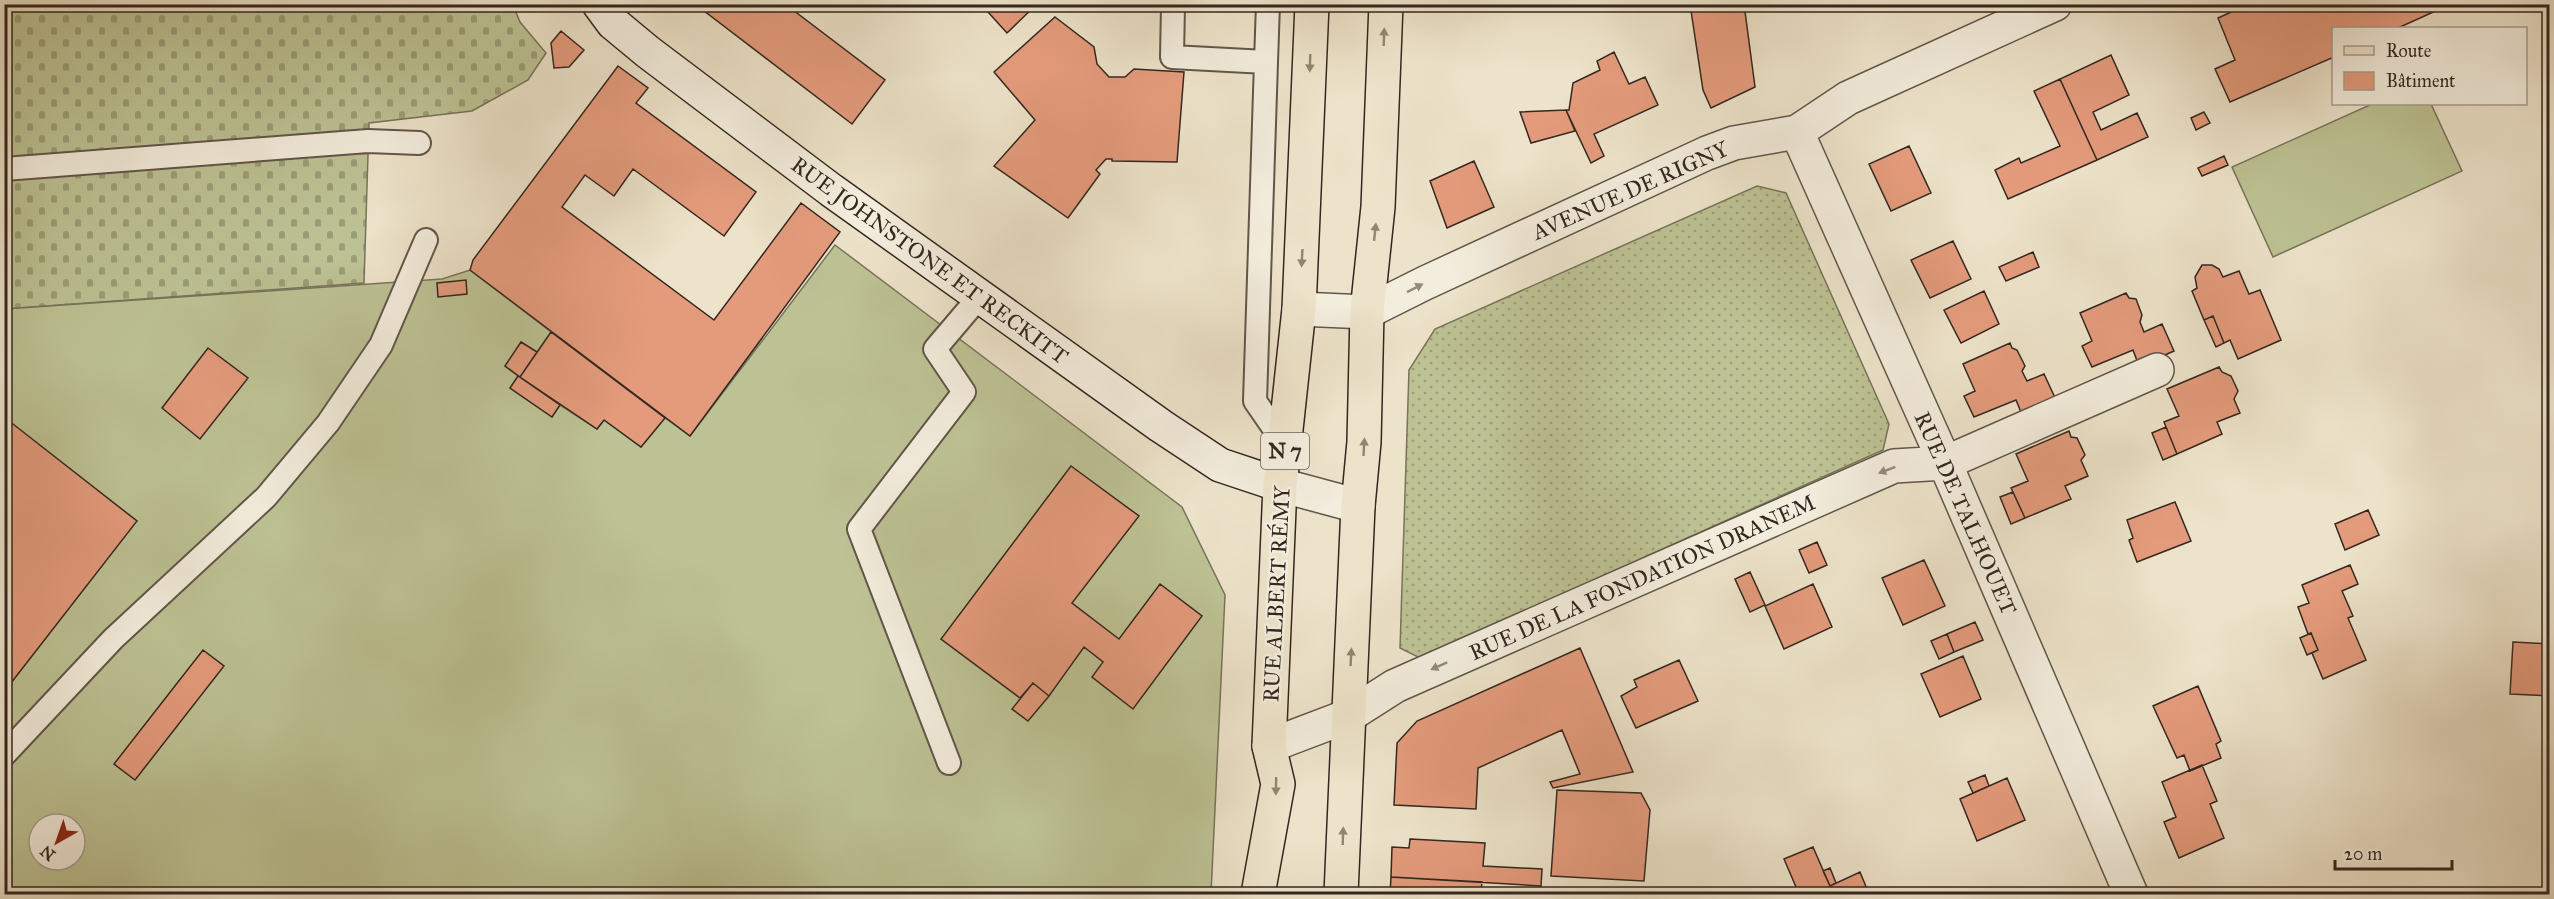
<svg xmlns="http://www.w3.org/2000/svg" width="2554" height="899" viewBox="0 0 2554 899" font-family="'IM FELL Great Primer',serif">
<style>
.grass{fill:url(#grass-dots);stroke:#78745a;stroke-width:1.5}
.cemetery{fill:url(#cemetery-stones);stroke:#78745a;stroke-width:1.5}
.pitch{fill:#bdc294;stroke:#78745a;stroke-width:1.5;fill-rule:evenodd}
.building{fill:#e49b7c;stroke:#332720;stroke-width:1.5}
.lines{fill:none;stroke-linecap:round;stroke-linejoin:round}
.lane-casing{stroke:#62564a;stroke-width:26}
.street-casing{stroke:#62564a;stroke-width:36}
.secondary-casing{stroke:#332720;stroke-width:36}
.primary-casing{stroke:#332720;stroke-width:36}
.lane{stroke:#f3eddd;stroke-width:22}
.street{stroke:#f3eddd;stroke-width:33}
.secondary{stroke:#f3eddd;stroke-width:33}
.primary{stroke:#ede3ca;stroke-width:33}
.oneway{fill:#908575}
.oneway2{fill:#938a7e}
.labels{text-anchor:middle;stroke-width:5;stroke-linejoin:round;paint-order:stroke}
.shield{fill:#f3eddd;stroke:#6d6259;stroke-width:1.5}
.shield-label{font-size:21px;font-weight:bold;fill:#332720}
.street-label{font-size:22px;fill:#332720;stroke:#f3eddd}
</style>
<defs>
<pattern id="grass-dots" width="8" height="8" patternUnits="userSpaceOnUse" patternTransform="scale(1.5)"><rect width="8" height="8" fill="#bdc294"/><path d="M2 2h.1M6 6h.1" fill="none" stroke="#9a9e78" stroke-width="1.8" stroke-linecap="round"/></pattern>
<pattern id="cemetery-stones" width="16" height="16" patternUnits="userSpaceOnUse" patternTransform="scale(1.5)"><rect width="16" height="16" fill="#bdc294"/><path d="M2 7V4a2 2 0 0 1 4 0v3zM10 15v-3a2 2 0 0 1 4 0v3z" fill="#9a9e78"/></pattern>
</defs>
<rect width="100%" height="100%" fill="#ede3ca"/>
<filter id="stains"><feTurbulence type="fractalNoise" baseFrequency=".00333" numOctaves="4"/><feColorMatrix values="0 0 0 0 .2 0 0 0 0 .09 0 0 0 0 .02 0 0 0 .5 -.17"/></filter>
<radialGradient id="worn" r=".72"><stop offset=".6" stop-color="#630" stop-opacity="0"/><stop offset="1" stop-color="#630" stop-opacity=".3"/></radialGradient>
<!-- grass -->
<path class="grass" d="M1757,186L1786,193L1889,424L1883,450L1420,658L1400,648L1409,370L1435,329Z"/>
<!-- cemetery -->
<path class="cemetery" d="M5,5H513L520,22L546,53L528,80L472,111L369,123L364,283L5,309Z"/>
<!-- pitch -->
<path class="pitch" d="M2372,104H2431L2462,171L2273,257L2232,167Z
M835,245L1182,507L1225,595L1211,894H5V309L442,279L470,270L551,332L537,352L521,342L505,366L518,376L510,388L552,417L560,405L597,429L604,420L641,447L665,418L690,436ZM39,824H75V860H39Z"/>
<!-- building -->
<path class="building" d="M695,4H785L885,80L852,124Z
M996,4H1037L1007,33L988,12Z
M1690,4H1744L1755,87L1711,108L1703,90Z
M2249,4H2451L2398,28H2334V57L2230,102L2215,69L2235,60L2218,18Z
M1055,17L1094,47L1097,64L1109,77H1125L1134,69L1184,72L1177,162L1112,161V159H1106L1096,170L1100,174L1068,218L994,166L1035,120L994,72Z
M561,31L584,50L569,67L554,68L551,43Z
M1614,52L1629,84L1645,77L1658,105L1594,134L1604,156L1591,163L1566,110H1569L1573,83L1600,70L1597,61Z
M2111,55L2129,95L2093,112L2101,130L2137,113L2148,137L2097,160L2060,79Z
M618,66L648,88L636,103L756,192L724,236L633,169L614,196L585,175L562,207L714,320L801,203L840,232L690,436L470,270L473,260Z
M2060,79L2097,160L2008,199L1995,170L2019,158L2021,163L2060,146L2034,91Z
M1566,110L1575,131L1531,143L1520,112Z
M2204,112L2210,123L2196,130L2191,118Z
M1909,146L1931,193L1891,211L1869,164Z
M2224,156L2228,165L2202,176L2198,168Z
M1474,161L1494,207L1447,228L1430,181Z
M1953,241L1971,279L1930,298L1911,260Z
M2033,252L2039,267L2006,281L1999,267Z
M2202,265H2212L2219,269L2223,277L2239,271L2249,294L2260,290L2281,340L2238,359L2230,340L2224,343L2213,316L2204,320L2192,291L2197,288L2195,277Z
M466,280L467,294L438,297L437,283Z
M1984,291L1999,324L1961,343L1944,310Z
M2126,293L2129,298L2136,299L2142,315L2140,322L2144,332L2162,324L2174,351L2139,366L2133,350L2092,367L2082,346L2092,341L2080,313Z
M2213,316L2224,343L2216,347L2204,320Z
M551,332L665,418L641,447L604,420L597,429L520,377Z
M521,342L537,352L520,377L505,366Z
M2010,343L2012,348L2017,350L2025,366L2022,371L2027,381L2044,374L2057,402L2023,417L2016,400L1974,417L1964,396L1975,391L1963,364Z
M208,348L248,378L200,439L162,408Z
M2219,367L2222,372L2231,376L2238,391L2234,399L2240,413L2217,422L2222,434L2177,454L2164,422L2179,416L2167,389Z
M518,376L560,405L552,417L510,388Z
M4,417L137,521L4,692Z
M2166,427L2177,454L2163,460L2152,433Z
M2069,431L2071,437L2077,438L2085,455L2081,460L2088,476L2065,486L2071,499L2025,518L2011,488L2028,481L2016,454Z
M1071,466L1139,516L1072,603L1119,639L1160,584L1202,616L1133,709L1092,677L1103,662L1084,647L1049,696L1033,683L1020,698L941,639Z
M2013,492L2025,518L2011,524L2000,497Z
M2175,502L2191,541L2137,562L2129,540L2133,538L2127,520Z
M2368,510L2379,535L2345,550L2335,524Z
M1817,542L1827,565L1809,573L1799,550Z
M1924,560L1945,606L1903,625L1882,578Z
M2350,565L2358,584L2342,591L2353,616L2348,618L2366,660L2323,679L2312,653L2318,650L2311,633L2308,634L2298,607L2309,603L2302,585Z
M1750,572L1765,605L1750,612L1735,579Z
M1813,584L1832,627L1784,649L1765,606Z
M1975,622L1983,640L1954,652L1947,634Z
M2311,633L2318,650L2307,655L2300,638Z
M1947,634L1954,652L1939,659L1931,641Z
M2513,642L2550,644V696L2510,694Z
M1580,648L1633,772L1553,788L1550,782L1580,774L1562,730L1478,768L1476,809L1394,805L1397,743L1417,721Z
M203,650L224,666L135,780L114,764Z
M1963,656L1981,699L1940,717L1921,674Z
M1679,660L1698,701L1636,728L1621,696L1637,687L1634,680Z
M1033,683L1049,696L1028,721L1012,709Z
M2198,686L2221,741L2216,744L2221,758L2190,771L2184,755L2177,758L2153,706Z
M2202,765L2217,801L2210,804L2224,838L2179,858L2164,822L2176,817L2162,782Z
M1985,775L1989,786L1973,793L1968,782Z
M2007,778L2025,820L1977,841L1960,799Z
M1557,790L1641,793L1650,810L1644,881L1551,876Z
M1410,839L1485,843L1483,866L1542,869L1541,886L1391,877L1392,847L1409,848Z
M1813,847L1830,886L1860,872L1869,894H1799L1784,859Z
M1830,868L1836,883L1830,886L1823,871Z
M1391,877L1482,882L1481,894H1390Z"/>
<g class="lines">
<defs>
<path id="lane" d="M1173,4L1172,57L1266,62L1268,4
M1266,62L1255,401L1286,446
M4,169L368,141L419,143
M4,755L113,639L266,497L328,423L381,345L426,240
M949,763L859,529L964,392L935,349L980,296"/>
<path id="street" d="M1797,132L1945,463L2131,894
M1299,309L1367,312L1425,283L1707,153L1734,143L1797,132L1848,98L2055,4
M1280,485L1358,506
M1269,746L1348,716L1395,686L1894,466L1945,463L2157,370"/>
<path id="secondary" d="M599,4L613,23L648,52L831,190L1161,426L1220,465L1280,485"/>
<path id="primary" d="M1258,894L1278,784L1269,746L1280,485L1299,309L1312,4
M1341,894L1358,506L1364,442L1367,312L1378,207L1386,4"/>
</defs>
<!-- lane casing -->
<use href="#lane" class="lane-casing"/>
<!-- street casing -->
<use href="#street" class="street-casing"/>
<!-- secondary casing -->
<use href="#secondary" class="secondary-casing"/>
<!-- primary casing -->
<use href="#primary" class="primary-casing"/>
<!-- lane -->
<use href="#lane" class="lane"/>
<!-- street -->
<use href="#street" class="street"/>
<!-- secondary -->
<use href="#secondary" class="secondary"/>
<!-- primary -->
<use href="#primary" class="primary"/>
</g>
<!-- one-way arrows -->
<defs><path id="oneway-solid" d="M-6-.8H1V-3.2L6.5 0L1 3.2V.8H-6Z" transform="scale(1.5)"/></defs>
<g class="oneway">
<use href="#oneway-solid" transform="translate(1384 37) rotate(-88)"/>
<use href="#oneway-solid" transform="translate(1310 63) rotate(92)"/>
<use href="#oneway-solid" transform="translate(1375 232) rotate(-84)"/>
<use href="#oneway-solid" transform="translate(1302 258) rotate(93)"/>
<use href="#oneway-solid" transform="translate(1364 447) rotate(-87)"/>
<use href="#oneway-solid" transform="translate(1351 657) rotate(-87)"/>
<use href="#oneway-solid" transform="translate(1276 786) rotate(91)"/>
<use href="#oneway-solid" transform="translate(1343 836) rotate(-88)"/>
</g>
<g class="oneway2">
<use href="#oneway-solid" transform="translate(1415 288) rotate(-27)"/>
<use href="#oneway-solid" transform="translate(1887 470) rotate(159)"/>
<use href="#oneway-solid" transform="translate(1439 666) rotate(156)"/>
</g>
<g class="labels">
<!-- shield labels -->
<rect class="shield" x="1261" y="433" width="48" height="36" rx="4.5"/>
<g class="shield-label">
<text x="1285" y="458">N 7</text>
</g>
<!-- street labels -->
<g class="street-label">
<text transform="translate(1630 190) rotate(-24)" y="8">AVENUE DE RIGNY</text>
<text transform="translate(930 260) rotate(36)" y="8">RUE JOHNSTONE ET RECKITT</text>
<text transform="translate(1966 513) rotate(66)" y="8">RUE DE TALHOUET</text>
<text transform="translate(1642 577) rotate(-24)" y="8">RUE DE LA FONDATION DRANEM</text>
<text transform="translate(1276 594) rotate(-87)" y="8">RUE ALBERT RÉMY</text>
</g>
</g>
<!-- margin -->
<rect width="2554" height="899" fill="none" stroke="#ede3ca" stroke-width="24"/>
<rect x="6" y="6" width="2542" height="887" fill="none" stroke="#332720" stroke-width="3"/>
<rect x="12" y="12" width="2530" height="875" fill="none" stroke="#332720" stroke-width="1.5"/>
<!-- legend -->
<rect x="2332" y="27" width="195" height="78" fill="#f3eddd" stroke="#a69e91" stroke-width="1.5"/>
<rect x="2344" y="46" width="30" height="9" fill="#ede3ca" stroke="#a69e91" stroke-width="1.5"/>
<text x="2386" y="57" font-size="18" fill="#332720">Route</text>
<rect x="2344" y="72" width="30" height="18" fill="#e49b7c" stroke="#a69e91" stroke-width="1.5"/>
<text x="2386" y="87" font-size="18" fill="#332720">Bâtiment</text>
<!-- north arrow -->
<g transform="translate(57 842) rotate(220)"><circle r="28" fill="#f3eddd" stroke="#a69e91" stroke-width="1.5"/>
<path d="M0-4.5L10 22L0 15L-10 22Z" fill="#8f2418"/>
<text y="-9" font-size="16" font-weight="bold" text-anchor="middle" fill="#332720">N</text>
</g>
<!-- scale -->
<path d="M2335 860v9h117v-9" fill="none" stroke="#332720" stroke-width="3"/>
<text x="2344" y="860" font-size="18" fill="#332720" stroke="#f3eddd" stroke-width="4.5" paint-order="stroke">20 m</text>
<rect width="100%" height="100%" filter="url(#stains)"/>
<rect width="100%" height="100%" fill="url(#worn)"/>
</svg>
